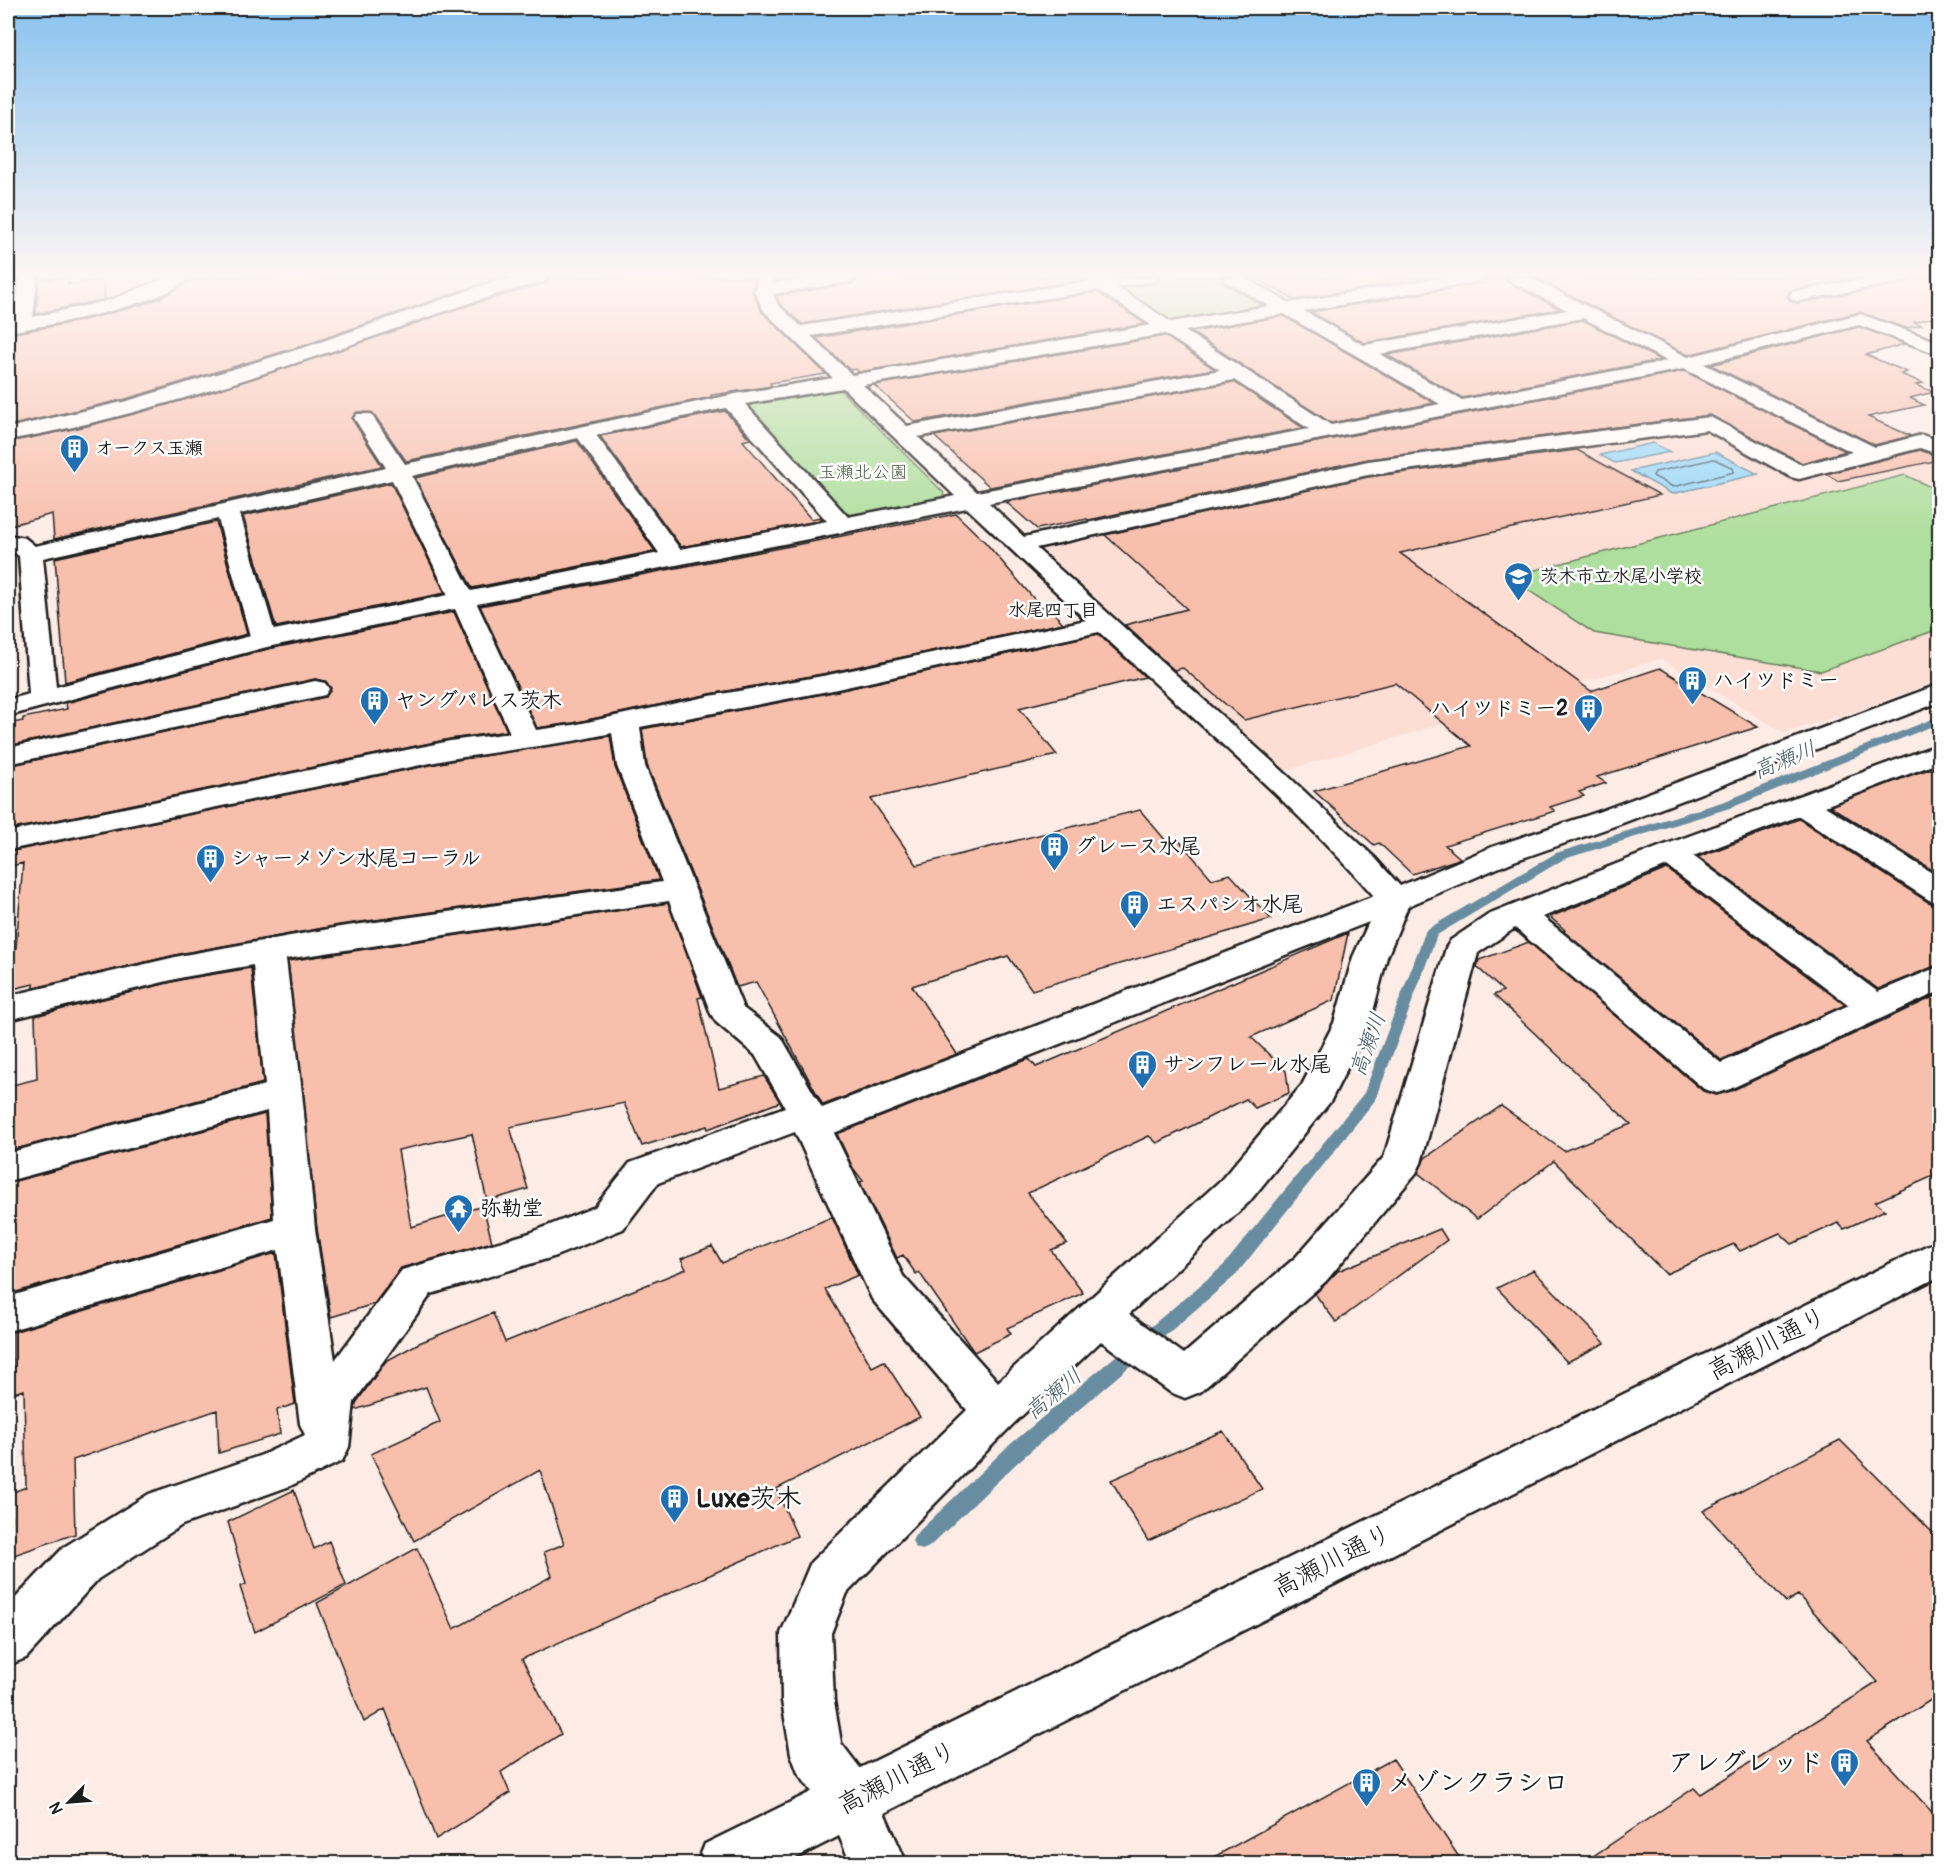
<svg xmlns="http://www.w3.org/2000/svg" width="1947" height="1871" viewBox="0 0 1947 1871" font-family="Pangolin,'Klee One',sans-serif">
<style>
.built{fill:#fcded5}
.green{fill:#afdf9e;stroke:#667e5d;stroke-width:1.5}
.water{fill:#99d8fa;stroke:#678da1;stroke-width:1.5}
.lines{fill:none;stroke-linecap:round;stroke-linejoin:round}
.shore{stroke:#4e6775;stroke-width:1.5}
.stream{fill:#678da1;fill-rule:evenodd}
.building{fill:#f8bfad;stroke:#1c1c1c;stroke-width:1.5}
.minor-casing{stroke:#1c1c1c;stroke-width:5}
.tertiary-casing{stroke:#1c1c1c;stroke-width:5}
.minor{fill:#fff;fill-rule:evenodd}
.tertiary{fill:#fff;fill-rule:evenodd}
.labels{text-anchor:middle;stroke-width:5;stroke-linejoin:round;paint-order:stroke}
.far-poi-label{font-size:18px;font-weight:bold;fill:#1c1c1c;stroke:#fff;text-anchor:start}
.far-park-label{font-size:18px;fill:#4f604a;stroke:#fff}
.far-neighbourhood-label{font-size:18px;font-weight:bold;fill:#1c1c1c;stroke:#fff}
.poi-label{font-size:21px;font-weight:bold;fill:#1c1c1c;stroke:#fff;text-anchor:start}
.water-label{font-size:22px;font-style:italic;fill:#485e6a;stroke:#fff}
.near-street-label{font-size:26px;fill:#1c1c1c;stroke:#fff}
.near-poi-label{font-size:26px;font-weight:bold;fill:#1c1c1c;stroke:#fff;text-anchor:start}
</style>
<rect width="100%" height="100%" fill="#fdece6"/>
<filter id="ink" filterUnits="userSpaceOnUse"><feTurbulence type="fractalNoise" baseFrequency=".0167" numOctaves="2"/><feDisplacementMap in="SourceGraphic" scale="12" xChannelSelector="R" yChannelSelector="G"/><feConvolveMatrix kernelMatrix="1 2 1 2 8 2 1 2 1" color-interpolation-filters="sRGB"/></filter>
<g filter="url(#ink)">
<!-- built -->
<path class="built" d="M1696,427L1798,480L1926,450L1939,456V680L1862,709L1785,733L1661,659L1281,772L1036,544L1375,471Z"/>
<!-- green -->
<path class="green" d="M1156,277H1213L1265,307L1166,324L1105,285Z
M828,389L840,390L944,493L941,499L855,516L842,512L749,407L755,401Z
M1905,475L1939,491V629L1821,671L1594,633L1508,577Z"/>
<!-- water -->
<path class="water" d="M1653,443L1670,452L1615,463L1600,455Z
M1715,452L1758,474L1672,494L1631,471Z"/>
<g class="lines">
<!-- shore -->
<path class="shore" d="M1714,459L1733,468L1734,472L1673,487L1653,476L1655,472Z"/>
<!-- stream -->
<path class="stream" d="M1940,716V723L1733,807L1564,859L1437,935L1376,1099L1235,1276L1020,1460L929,1547L922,1550L915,1547L912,1541L915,1535L1006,1448L1223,1266L1364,1093L1426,930L1556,853L1725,801Z"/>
</g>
<!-- building -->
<path class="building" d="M68,277V284L103,280L105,299L36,314L39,280Z
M210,277H507L489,281L305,345L126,399L8,426V334L76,322L133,307L158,299L185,283Z
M550,277H757L752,291L762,312L826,374L770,383L772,386L711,395L712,397L406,461L373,413L357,412L352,419L382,466L54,539L52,514L8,526V442L87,426L205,394L460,308L546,283Z
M858,277H1080L1084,280L802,324L780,304L776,296L854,283Z
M1254,277H1432L1294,300Z
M1487,277H1505L1509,283L1560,309L1364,343L1311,312L1482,283Z
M1534,277H1861L1792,290L1787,297L1792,302L1798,303L1906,283L1911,277H1940V316L1914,322L1922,325L1906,328L1859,312L1688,355Z
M17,282L12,318L8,320V283Z
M1097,292L1145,324L859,372L856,369L850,370L816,338Z
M1284,316L1434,403L1331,423L1191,332Z
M1583,320L1660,360L1462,398L1387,355Z
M1859,327L1905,344L1866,355L1907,372L1901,374L1923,383L1916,385L1934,392L1910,398L1924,405L1868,417L1911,436L1875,445L1711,365Z
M1165,336L1214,369L915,422L874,385Z
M1684,371L1846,451L1802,463L1710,415L1368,459L1089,520L1087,519L1037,529L1006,502Z
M1234,382L1303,428L990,487L934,436Z
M725,411L750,439L743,441L811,519L820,517L823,520L681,547L600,436Z
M577,441L655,551L472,588L415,478Z
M1577,450L1660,495L1400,553L1591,691L1660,668L1758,727L1597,777L1606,783L1579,792L1584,796L1550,807L1555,811L1445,845L1460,858L1456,860L1412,874L1379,843L1374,845L1314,791L1471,746L1395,683L1244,720L1183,668L1174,670L1125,625L1187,609L1105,535L1368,477Z
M1920,450L1940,457V460L1838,481L1826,474Z
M391,483L445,593L276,627L243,516Z
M956,514L985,542L1041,607L1047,606L1063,623L828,673L710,694L573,723L537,728L480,606Z
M216,522L247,634L65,682L55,558Z
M454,612L507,731L450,739L8,830V766L325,697L331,688L325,681L315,679L8,746V724L23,721V718L67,709L66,703L268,649Z
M1098,634L1145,677L1019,708L1057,755L871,799L917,865L1140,810L1166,841L1177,838L1212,879L1230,874L1271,919L1032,990L1008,956L912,986L957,1054L823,1105L756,982L737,987L647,765L642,729L828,693Z
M610,736L615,767L659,880L340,925L184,953L34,988V984L8,990V950L16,948L23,863L8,867V852L450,761Z
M1940,766V875L1830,806L1914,774Z
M1799,819L1928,902L1940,905V964L1878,989L1698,857Z
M1667,869L1845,1005L1721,1060L1563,931L1565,930L1550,917Z
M668,903L702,997L698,998L719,1088L764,1076L780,1102L708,1129L707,1126L642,1146L624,1103L510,1127L528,1189L487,1201L472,1134L398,1150L411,1227L483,1206L492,1242L401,1268L374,1304L331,1317L317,1229L288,961Z
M1348,933L1334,1000L1251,1037L1286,1071L1289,1093L1255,1108L1246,1099L1157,1143L1149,1136L1028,1193L1067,1243L1051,1250L1083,1293L1007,1328L1011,1334L974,1352L919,1272L916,1274L903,1255L897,1258L860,1182L863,1181L853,1168L837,1134L1029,1059L1036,1067Z
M1529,942L1703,1091L1716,1095L1731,1091L1940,994V1173L1875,1202L1885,1210L1844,1229L1838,1223L1792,1244L1780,1233L1740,1251L1734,1244L1666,1274L1554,1161L1477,1219L1418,1173L1425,1158L1501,1106L1564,1151L1631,1124L1494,995L1503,991L1477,967L1479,960Z
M251,968L263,1083L8,1151V1086L37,1079L35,1016L184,979Z
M265,1114L272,1217L13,1293L14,1281L8,1283V1183Z
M832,1217L858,1275L825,1289L872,1367L884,1361L920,1417L776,1489L797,1536L522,1659L561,1734L501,1772L510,1793L436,1839L385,1709L364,1722L317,1603L417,1548L454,1629L552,1576L544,1552L564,1544L540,1470L414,1541L371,1454L440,1422L426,1387L355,1410L356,1403L386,1361L419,1343L493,1313L505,1342L686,1269L681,1259L712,1246L722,1263Z
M1440,1229L1447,1240L1336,1322L1315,1294L1338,1271Z
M276,1253L295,1404L277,1410L280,1434L219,1453L217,1410L73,1460L75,1534L11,1556V1493L26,1487L24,1390L13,1393V1332Z
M1533,1270L1605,1343L1567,1362L1497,1288Z
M1223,1431L1262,1489L1148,1541L1111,1480Z
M1840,1440L1940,1540V1694L1867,1741L1940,1821V1863H1583L1694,1788L1700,1794L1878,1682L1798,1595L1786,1602L1703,1511Z
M294,1490L314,1549L329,1541L346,1585L255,1632L240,1587L246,1584L228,1522Z
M1393,1759L1463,1863H1203Z"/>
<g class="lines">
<defs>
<path id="minor" d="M20,277H37L33,317L111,300L167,277H189C168,305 44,326 8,332V322L14,320Z
M517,277H548L545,281C468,300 395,330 320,355C218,389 113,422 8,440V428L127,401L306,347L490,283Z
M759,277H775L774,283L815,277H856L854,281L848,282L773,294L778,305L801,326L1090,281L1088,277L1106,279L1158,277L1156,281L1117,287L1171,322L1269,306L1225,281L1223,277H1243L1289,303L1445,277H1485L1482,281L1476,282L1304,311L1364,345L1567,310L1510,281L1507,277H1529L1688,357L1860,314L1933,340L1940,339V350L1932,352L1859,325L1704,364L1875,447L1922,435L1940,441V455L1920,448L1799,479L1791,477L1707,430L1368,475L1036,548L1287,775L1375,858L1400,886L1492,847L1598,812L1940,684V702L1620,824L1514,861L1408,906L1387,957L1370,1023L1330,1102L1249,1202L1129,1314L1184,1354L1296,1257L1384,1157L1446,948L1451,940L1488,915L1508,907L1659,847L1940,744V762L1825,806L1940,878V903L1929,900L1799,816L1693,856L1878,992L1940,966V991L1730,1089L1717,1093L1704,1089L1515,928L1478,953L1421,1163L1416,1173L1326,1281L1200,1392L1185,1398L1170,1392L1101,1341L1012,1425L847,1593L831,1633L834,1701L841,1743L870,1781L907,1864H851L832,1819L798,1773L791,1754L782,1701L781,1633L811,1562L967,1410L872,1299L795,1132L658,1183L623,1229L553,1257L431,1294L354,1402L349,1447L342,1461L290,1486L182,1525L98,1579L26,1658L8,1665V1606L64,1547L149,1494L262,1455L305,1435L300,1424L278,1250L8,1331V1297L274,1219L267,1111L8,1181V1153L265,1085L253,965L184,977L8,1020V996L184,955L340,927L662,882L617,766L612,733L573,741L450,759L8,850V832L450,741L510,733L455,609L267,647L8,716V700L29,694L19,556L8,549V535L25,538L35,546L386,468L354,418L357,414H371L405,464L735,394L833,378L764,311L754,290ZM1098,290L1151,325L852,375L811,336ZM1284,314L1440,404L1331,425L1185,331ZM1583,318L1667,361L1462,400L1380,354ZM1165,334L1220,370L907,426L863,385ZM1684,369L1852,452L1802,465L1710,417L1368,461L1024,537L989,503ZM1234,380L1309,429L977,492L918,437ZM843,388L955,496L848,517L745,404ZM726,408L827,521L680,549L596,435ZM578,438L659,553L471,591L412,476ZM392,480L448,595L274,630L240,514ZM967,508L1086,620L828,675L710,696L573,725L536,730L477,604ZM218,519L250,636L56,687L43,558ZM1099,632C1192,718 1291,801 1374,896L822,1108L781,1037L743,1008L645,766L640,727L828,691ZM1667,866L1849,1005L1721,1063L1543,917ZM669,901L711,1014L716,1022L755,1055L785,1107L630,1163L595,1207L530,1233L402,1270L335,1360L315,1229L302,1093L286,959ZM1369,922L1353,957L1334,1023L1302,1085L1221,1180L998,1382L903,1276L834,1133Z
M1873,277H1909L1906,281L1900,282L1798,301L1792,300L1789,296L1792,292L1798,291Z
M315,681L325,683L329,689L325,695L8,764V748Z"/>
<path id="tertiary" d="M1940,1241V1276L784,1864H697L705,1844L1926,1246Z"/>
</defs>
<!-- minor casing -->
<use href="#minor" class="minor-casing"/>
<!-- tertiary casing -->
<use href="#tertiary" class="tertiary-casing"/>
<!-- minor -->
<use href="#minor" class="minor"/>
<!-- tertiary -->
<use href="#tertiary" class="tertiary"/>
</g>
</g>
<!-- sky -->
<linearGradient id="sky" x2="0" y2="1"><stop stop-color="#88c2ef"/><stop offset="0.51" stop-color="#fef6f4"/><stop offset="1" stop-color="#fef6f4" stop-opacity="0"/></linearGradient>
<rect width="1947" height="539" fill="url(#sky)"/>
<!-- icons -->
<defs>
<symbol id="building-pin" viewBox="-11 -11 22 30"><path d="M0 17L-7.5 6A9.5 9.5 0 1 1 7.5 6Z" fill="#1f6fb2" stroke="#fff"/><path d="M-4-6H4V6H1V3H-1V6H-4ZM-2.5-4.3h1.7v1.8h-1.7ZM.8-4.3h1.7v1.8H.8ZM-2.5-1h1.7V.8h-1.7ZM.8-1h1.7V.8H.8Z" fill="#fff"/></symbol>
<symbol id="school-pin" viewBox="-11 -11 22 30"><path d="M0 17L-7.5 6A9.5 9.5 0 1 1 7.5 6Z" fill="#1f6fb2" stroke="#fff"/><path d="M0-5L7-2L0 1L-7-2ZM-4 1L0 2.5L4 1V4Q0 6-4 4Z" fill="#fff"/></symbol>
<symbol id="temple-pin" viewBox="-11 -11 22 30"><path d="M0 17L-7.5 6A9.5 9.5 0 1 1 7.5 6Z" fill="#1f6fb2" stroke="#fff"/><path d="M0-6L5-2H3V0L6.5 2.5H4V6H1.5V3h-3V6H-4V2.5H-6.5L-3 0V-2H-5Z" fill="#fff"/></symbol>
</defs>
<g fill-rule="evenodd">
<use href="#building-pin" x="58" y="432" width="33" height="45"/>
<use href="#school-pin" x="1502" y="560" width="33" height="45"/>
<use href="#building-pin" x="1676" y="664" width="33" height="45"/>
<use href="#building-pin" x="358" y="684" width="33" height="45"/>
<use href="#building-pin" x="1572" y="692" width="33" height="45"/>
<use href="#building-pin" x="1038" y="830" width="33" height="45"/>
<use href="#building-pin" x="194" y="842" width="33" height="45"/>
<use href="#building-pin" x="1118" y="888" width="33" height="45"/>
<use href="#building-pin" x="1126" y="1048" width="33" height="45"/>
<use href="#temple-pin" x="442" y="1192" width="33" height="45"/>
<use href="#building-pin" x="658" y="1482" width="33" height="45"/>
<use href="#building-pin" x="1828" y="1746" width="33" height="45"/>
<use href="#building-pin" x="1350" y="1766" width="33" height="45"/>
</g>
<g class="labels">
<!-- far-poi labels -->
<g class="far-poi-label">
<text x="95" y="454">オークス玉瀬</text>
<text x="1540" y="582">茨木市立水尾小学校</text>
</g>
<!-- far-park labels -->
<g class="far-park-label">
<text x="863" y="478">玉瀬北公園</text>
</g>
<!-- far-neighbourhood labels -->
<g class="far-neighbourhood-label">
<text x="1053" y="616">水尾四丁目</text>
</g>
<!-- poi labels -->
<g class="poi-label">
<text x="1713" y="687">ハイツドミー</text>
<text x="395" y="707">ヤングパレス茨木</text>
<text x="1568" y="715" text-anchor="end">ハイツドミー2</text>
<text x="1075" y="853">グレース水尾</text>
<text x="231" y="865">シャーメゾン水尾コーラル</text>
<text x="1156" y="911">エスパシオ水尾</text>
<text x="1163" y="1071">サンフレール水尾</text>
<text x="480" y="1215">弥勒堂</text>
</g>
<!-- water labels -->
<g class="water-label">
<text transform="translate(1784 759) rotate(-22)" y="8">高瀬川</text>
<text transform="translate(1367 1044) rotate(-70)" y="8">高瀬川</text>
<text transform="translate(1053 1393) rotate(-40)" y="8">高瀬川</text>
</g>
<!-- near-street labels -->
<g class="near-street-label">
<text transform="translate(1767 1343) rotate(-27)" y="9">高瀬川通り</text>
<text transform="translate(1332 1560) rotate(-27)" y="9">高瀬川通り</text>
<text transform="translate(897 1777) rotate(-27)" y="9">高瀬川通り</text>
</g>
<!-- near-poi labels -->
<g class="near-poi-label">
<text x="696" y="1507">Luxe茨木</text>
<text x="1824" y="1771" text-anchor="end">アレグレッド</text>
<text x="1387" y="1791">メゾンクラシロ</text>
</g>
</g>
<!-- margin -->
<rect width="1947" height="1871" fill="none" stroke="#fff" stroke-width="30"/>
<rect x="15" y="15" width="1917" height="1841" fill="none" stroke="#1c1c1c" stroke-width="2" filter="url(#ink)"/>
<!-- north arrow -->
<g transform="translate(69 1802) rotate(245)" stroke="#ffffff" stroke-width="4.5" paint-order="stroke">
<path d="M0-4.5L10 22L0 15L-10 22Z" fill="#1c1c1c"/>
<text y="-9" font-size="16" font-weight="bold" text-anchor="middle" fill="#1c1c1c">N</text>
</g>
</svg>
